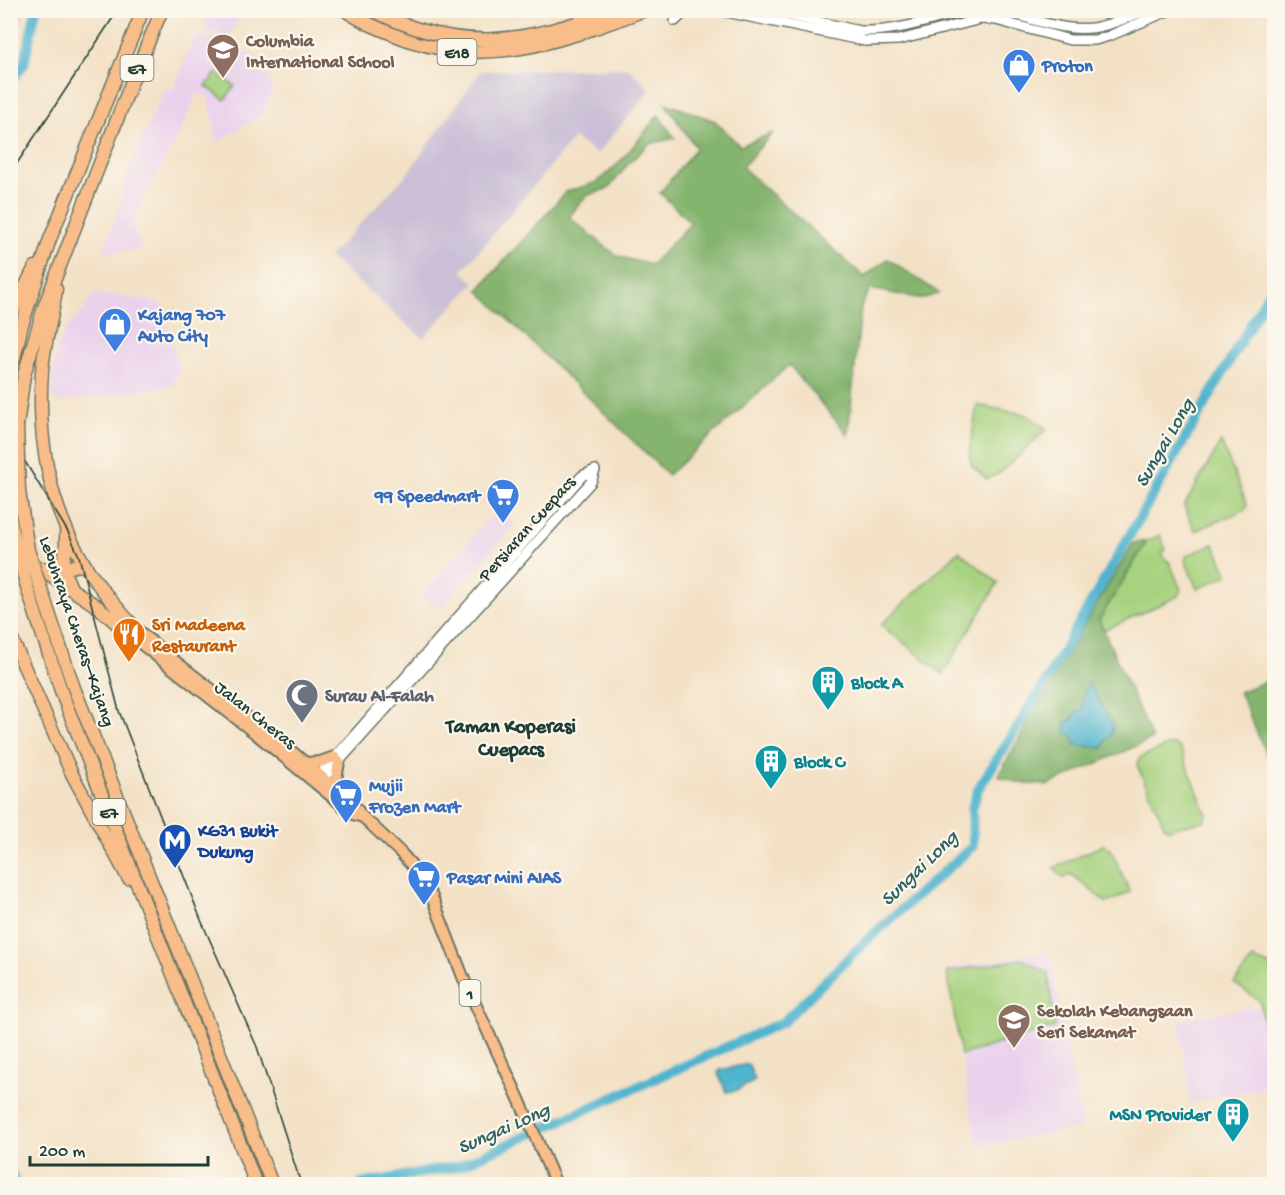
<svg xmlns="http://www.w3.org/2000/svg" width="1285" height="1195" viewBox="0 0 1285 1195" font-family="'Gochi Hand',sans-serif">
<style>
.built{fill:#ead1ec}
.industrial{fill:#cabfd6}
.green{fill:#a7d27f;stroke:#63885a;stroke-width:1.5}
.forest{fill:#85b46e;stroke:#527851;stroke-width:1.5;fill-rule:evenodd}
.water{fill:#4fb4ce;stroke:#377881;stroke-width:1.5}
.lines{fill:none;stroke-linecap:round;stroke-linejoin:round}
.river{stroke:#4fb4ce;stroke-width:10}
.tertiary-casing{stroke:#697667;stroke-width:12}
.primary-casing{stroke:#697667;stroke-width:14}
.motorway-casing{stroke:#697667;stroke-width:15}
.tertiary{stroke:#fff;stroke-width:9}
.primary{stroke:#f8bd89;stroke-width:10}
.motorway{stroke:#f8bd89;stroke-width:12}
.rail{stroke:#1f3d34;stroke-width:1.5}
.motorway-bridge-casing{stroke:#697667;stroke-width:15;stroke-linecap:butt}
.motorway-bridge{stroke:#f8bd89;stroke-width:12}
.labels{text-anchor:middle;stroke-width:4.5;stroke-linejoin:round;paint-order:stroke}
.shield{fill:#fbf7ec;stroke:#61756b;stroke-width:1.5}
.shield-label{font-size:16px;font-weight:bold;fill:#1f3d34}
.education-label{font-size:18px;font-weight:bold;fill:#785e54;stroke:#fbf7ec;text-anchor:start}
.shop-label{font-size:18px;font-weight:bold;fill:#366cbe;stroke:#fbf7ec;text-anchor:start}
.street-label{font-size:18px;fill:#1f3d34;stroke:#fbf7ec}
.food-label{font-size:18px;font-weight:bold;fill:#c56008;stroke:#fbf7ec;text-anchor:start}
.culture-label{font-size:18px;font-weight:bold;fill:#0d838f;stroke:#fbf7ec;text-anchor:start}
.worship-label{font-size:18px;font-weight:bold;fill:#5b616d;stroke:#fbf7ec;text-anchor:start}
.transit-label{font-size:18px;font-weight:bold;fill:#164399;stroke:#fbf7ec;text-anchor:start}
.water-label{font-size:20px;font-style:italic;fill:#2d6162;stroke:#fbf7ec}
.neighbourhood-label{font-size:20px;font-weight:bold;fill:#1f3d34;stroke:#fbf7ec}
</style>
<rect width="100%" height="100%" fill="#fbf7ec"/>
<filter id="ink" filterUnits="userSpaceOnUse"><feTurbulence type="fractalNoise" baseFrequency=".0167" numOctaves="2"/><feDisplacementMap in="SourceGraphic" scale="12" xChannelSelector="R" yChannelSelector="G"/><feConvolveMatrix kernelMatrix="1 2 1 2 8 2 1 2 1" color-interpolation-filters="sRGB"/></filter>
<filter id="wash" filterUnits="userSpaceOnUse"><feTurbulence type="fractalNoise" baseFrequency=".008" numOctaves="4" result="noise"/><feDisplacementMap in="SourceGraphic" scale="24" xChannelSelector="R" yChannelSelector="G"/><feGaussianBlur stdDeviation="1.35" result="paint"/><feColorMatrix in="noise" values="0 0 0 0 0 0 0 0 0 0 0 0 0 0 0 0 0 1.4 0 .05"/><feComposite in="paint" operator="in"/></filter>
<g filter="url(#wash)">
<rect width="100%" height="100%" fill="#f3e1c6"/>
<!-- built -->
<path class="built" d="M210,11H237L238,21L227,38L203,30Z
M195,33L225,41L260,59L265,67L272,90L264,112L217,143L208,96L177,91L196,96L179,135L141,204L133,227L142,250L104,252L134,155L165,88L173,90Z
M11,254L23,259L11,286Z
M93,293L160,302L180,371L169,387L58,402L52,396L54,361L58,345L67,328L84,310Z
M499,508L515,524L439,610L421,595Z
M1049,951L1083,1128L977,1146L946,969Z
M1258,1006L1264,1029L1270,1086L1191,1103L1179,1020Z"/>
<!-- industrial -->
<path class="industrial" d="M11,10L23,11L22,19L11,42Z
M628,68L651,89L597,154L574,138L462,271L475,283L423,338L329,257L408,173L481,71Z"/>
<!-- green -->
<path class="green" d="M216,73L235,86L225,100L206,86Z
M977,405L1027,415L1047,429L1000,473L987,479L972,466L969,454Z
M1221,442L1247,504L1246,509L1195,531L1184,506Z
M1160,535L1166,550L1162,552L1166,561H1169L1181,590L1177,597L1104,630L1099,620L1147,541Z
M1214,544L1228,575L1197,589L1185,560L1187,555Z
M959,551L998,583L943,674L881,625Z
M1169,745H1176L1180,748L1207,815L1204,821L1174,827L1169,830L1165,827L1137,765L1139,758Z
M1103,845L1110,848L1130,892L1107,903L1071,874L1064,878L1054,868Z
M1022,959L1048,973L1055,1027L961,1055L947,972Z
M1253,959L1274,967V1083L1260,1001L1234,983Z"/>
<!-- forest -->
<path class="forest" d="M665,103L715,121L740,146L773,133L742,167L864,277L888,259L939,293L923,299L870,289L861,307L848,435L789,365L668,475L478,290L567,191C578,188 590,186 599,180C621,165 641,136 658,115L675,138L649,144L628,164L609,188L586,196L569,217L617,256L651,265L691,223L660,193L696,148Z
M1147,541L1099,620L1152,739L1048,785L1020,783L998,776L1075,640L1133,543ZM1089,683L1102,748C1078,744 1078,743 1066,722L1072,720L1075,714L1083,708L1084,691Z
M1274,678V771L1239,692Z"/>
<!-- water -->
<path class="water" d="M1089,683L1113,726L1111,736L1106,740L1103,748L1075,745L1074,737L1066,733V721L1072,720L1075,714L1083,708L1084,691Z
M747,1064L749,1065L755,1080L753,1082L735,1091L726,1092L718,1073L720,1070Z"/>
<g class="lines">
<!-- river -->
<path class="river" d="M10,82L24,64L36,10
M10,1170L16,1184
M361,1184L459,1166L783,1022L867,940L973,846L972,809L978,789L1038,695L1274,284"/>
</g>
</g>
<g filter="url(#ink)">
<g class="lines">
<defs>
<path id="tertiary" d="M717,10L865,41L899,40L981,19L996,20L1070,40H1095L1109,36L1170,10
M765,10L860,31C898,32 932,19 969,10
M996,10C1011,12 1026,18 1041,22C1086,35 1103,28 1145,10
M675,21L687,10
M316,779L582,476L595,470
M318,780L323,779L591,482L595,470"/>
<path id="primary" d="M136,629L176,662L289,749L351,802L363,817L400,852L416,870L432,897L465,982L519,1099L556,1184
M130,635L255,733L353,814L363,817
M339,762L336,780L341,793
M305,763L320,762L334,757"/>
<path id="motorway" d="M345,10C360,21 378,28 395,35C484,72 560,41 645,10
M372,10C459,55 525,43 613,10
M56,289C53,317 44,343 42,371C37,438 49,507 85,565C99,588 118,609 136,629
M10,317L35,267
M10,375L22,325L50,239L143,10
M17,426L24,375L44,307L134,76L162,10
M28,560L98,607L130,635
M41,568C68,573 66,552 66,533
M71,588L65,574L67,568L78,565L85,566
M10,635L72,774L128,878
M74,688L272,1184
M62,694L256,1184"/>
</defs>
<!-- tertiary casing -->
<use href="#tertiary" class="tertiary-casing"/>
<!-- primary casing -->
<use href="#primary" class="primary-casing"/>
<!-- motorway casing -->
<use href="#motorway" class="motorway-casing"/>
<!-- tertiary -->
<use href="#tertiary" class="tertiary"/>
<!-- primary -->
<use href="#primary" class="primary"/>
<!-- motorway -->
<use href="#motorway" class="motorway"/>
<!-- rail -->
<path class="rail" d="M10,174L118,10
M10,437L68,532L79,556L119,711L201,920L257,1047L301,1184"/>
<defs>
<path id="motorway-bridge" d="M17,426L19,491L28,550L74,688
M10,519C21,579 44,636 62,694"/>
</defs>
<!-- motorway-bridge casing -->
<use href="#motorway-bridge" class="motorway-bridge-casing"/>
<!-- motorway-bridge -->
<use href="#motorway-bridge" class="motorway-bridge"/>
</g>
</g>
<!-- icons -->
<defs>
<symbol id="school-pin" viewBox="-11 -11 22 30"><path d="M0 17L-7.5 6A9.5 9.5 0 1 1 7.5 6Z" fill="#8d6e63" stroke="#fbf7ec"/><path d="M0-5L7-2L0 1L-7-2ZM-4 1L0 2.5L4 1V4Q0 6-4 4Z" fill="#fff"/></symbol>
<symbol id="shop-pin" viewBox="-11 -11 22 30"><path d="M0 17L-7.5 6A9.5 9.5 0 1 1 7.5 6Z" fill="#3f7fe0" stroke="#fbf7ec"/><path d="M-5-2.5h2.3a2.7 3.5 0 0 1 5.4 0H5L5.5 6h-11ZM-1.5-2.5h3a1.5 2.3 0 0 0-3 0Z" fill="#fff"/></symbol>
<symbol id="supermarket-pin" viewBox="-11 -11 22 30"><path d="M0 17L-7.5 6A9.5 9.5 0 1 1 7.5 6Z" fill="#3f7fe0" stroke="#fbf7ec"/><path d="M-6-5.5h2.5l.6 2H6L4.5 2H-2.5L-4.4-4H-6ZM-1.5 3.2a1.3 1.3 0 1 0 .1 0ZM3 3.2a1.3 1.3 0 1 0 .1 0Z" fill="#fff"/></symbol>
<symbol id="restaurant-pin" viewBox="-11 -11 22 30"><path d="M0 17L-7.5 6A9.5 9.5 0 1 1 7.5 6Z" fill="#e8710a" stroke="#fbf7ec"/><path d="M-5-6h1v4h1v-4h1v4h1v-4h1v5L-1.5 .5V6h-2V.5L-5-1ZM5-6V6H3V1.5H1.5Q1.5-4 5-6Z" fill="#fff"/></symbol>
<symbol id="building-pin" viewBox="-11 -11 22 30"><path d="M0 17L-7.5 6A9.5 9.5 0 1 1 7.5 6Z" fill="#0f9aa8" stroke="#fbf7ec"/><path d="M-4-6H4V6H1V3H-1V6H-4ZM-2.5-4.3h1.7v1.8h-1.7ZM.8-4.3h1.7v1.8H.8ZM-2.5-1h1.7V.8h-1.7ZM.8-1h1.7V.8H.8Z" fill="#fff"/></symbol>
<symbol id="mosque-pin" viewBox="-11 -11 22 30"><path d="M0 17L-7.5 6A9.5 9.5 0 1 1 7.5 6Z" fill="#6b7280" stroke="#fbf7ec"/><path d="M3.5-4.9A6 6 0 1 0 3.5 4.9A5 5 0 1 1 3.5-4.9Z" fill="#fff"/></symbol>
<symbol id="metro-pin" viewBox="-11 -11 22 30"><path d="M0 17L-7.5 6A9.5 9.5 0 1 1 7.5 6Z" fill="#1a4fb4" stroke="#fbf7ec"/><path d="M-5.5 5V-5H-3L0 0L3-5H5.5V5H3V-.5L0 4L-3-.5V5Z" fill="#fff"/></symbol>
</defs>
<g fill-rule="evenodd">
<use href="#school-pin" x="204" y="31" width="38" height="52"/>
<use href="#shop-pin" x="1000" y="46" width="38" height="52"/>
<use href="#shop-pin" x="96" y="305" width="38" height="52"/>
<use href="#supermarket-pin" x="484" y="476" width="38" height="52"/>
<use href="#restaurant-pin" x="110" y="615" width="38" height="52"/>
<use href="#building-pin" x="809" y="663" width="38" height="52"/>
<use href="#mosque-pin" x="283" y="676" width="38" height="52"/>
<use href="#building-pin" x="752" y="742" width="38" height="52"/>
<use href="#supermarket-pin" x="327" y="776" width="38" height="52"/>
<use href="#metro-pin" x="156" y="821" width="38" height="52"/>
<use href="#supermarket-pin" x="405" y="858" width="38" height="52"/>
<use href="#school-pin" x="995" y="1001" width="38" height="52"/>
<use href="#building-pin" x="1214" y="1095" width="38" height="52"/>
</g>
<g class="labels">
<!-- shield labels -->
<g class="shield">
<rect x="437.5" y="39" width="39" height="26" rx="4.5"/>
<rect x="120.5" y="55" width="33" height="26" rx="4.5"/>
<rect x="92.5" y="799" width="33" height="26" rx="4.5"/>
<rect x="459.5" y="980" width="21" height="26" rx="4.5"/>
</g>
<g class="shield-label">
<text x="457" y="58">E18</text>
<text x="137" y="74">E7</text>
<text x="109" y="818">E7</text>
<text x="470" y="999">1</text>
</g>
<!-- education labels -->
<g class="education-label">
<text x="246" y="46">Columbia<tspan x="246" dy="21">International School</tspan></text>
<text x="1037" y="1016">Sekolah Kebangsaan<tspan x="1037" dy="21">Seri Sekamat</tspan></text>
</g>
<!-- shop labels -->
<g class="shop-label">
<text x="1042" y="71">Proton</text>
<text x="138" y="320">Kajang 707<tspan x="138" dy="21">Auto City</tspan></text>
<text x="480" y="501" text-anchor="end">99 Speedmart</text>
<text x="369" y="791">Mujii<tspan x="369" dy="21">Frozen Mart</tspan></text>
<text x="447" y="883">Pasar Mini AIAS</text>
</g>
<!-- street labels -->
<g class="street-label">
<text transform="translate(526 528) rotate(-48)" y="6">Persiaran Cuepacs</text>
<text transform="translate(78 631) rotate(71)" y="6">Lebuhraya Cheras–Kajang</text>
<text transform="translate(256 714) rotate(38)" y="6">Jalan Cheras</text>
</g>
<!-- food labels -->
<g class="food-label">
<text x="152" y="630">Sri Madeena<tspan x="152" dy="21">Restaurant</tspan></text>
</g>
<!-- culture labels -->
<g class="culture-label">
<text x="851" y="688">Block A</text>
<text x="794" y="767">Block C</text>
<text x="1210" y="1120" text-anchor="end">MSN Provider</text>
</g>
<!-- worship labels -->
<g class="worship-label">
<text x="325" y="701">Surau Al-Falah</text>
</g>
<!-- transit labels -->
<g class="transit-label">
<text x="198" y="836">KG31 Bukit<tspan x="198" dy="21">Dukung</tspan></text>
</g>
<!-- water labels -->
<g class="water-label">
<text transform="translate(1163 442) rotate(-60)" y="7">Sungai Long</text>
<text transform="translate(918 867) rotate(-44)" y="7">Sungai Long</text>
<text transform="translate(503 1127) rotate(-24)" y="7">Sungai Long</text>
</g>
<!-- neighbourhood labels -->
<g class="neighbourhood-label">
<text x="511" y="732">Taman Koperasi<tspan x="511" dy="23">Cuepacs</tspan></text>
</g>
</g>
<!-- margin -->
<rect width="1285" height="1195" fill="none" stroke="#fbf7ec" stroke-width="36"/>
<!-- scale -->
<path d="M30 1156v9h178v-9" fill="none" stroke="#1f3d34" stroke-width="3"/>
<text x="39" y="1156" font-size="18" fill="#1f3d34" stroke="#fbf7ec" stroke-width="4.5" paint-order="stroke">200 m</text>
</svg>
